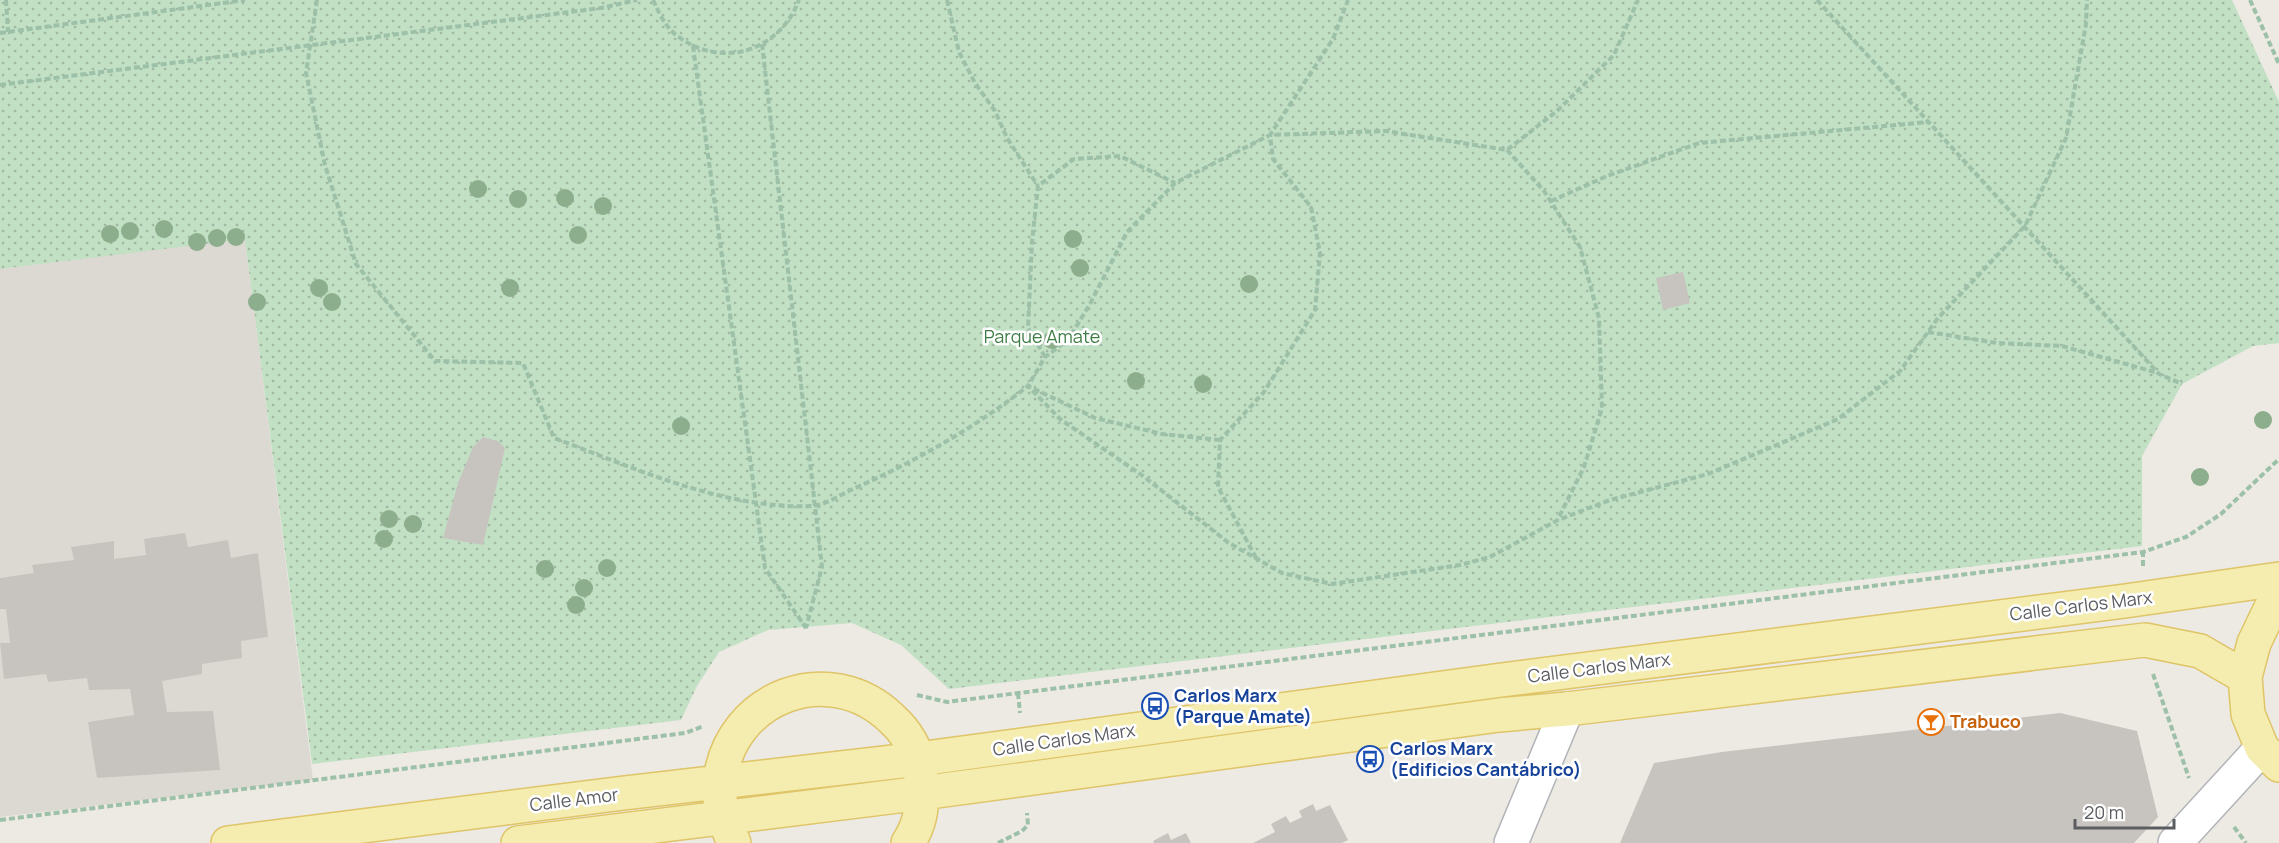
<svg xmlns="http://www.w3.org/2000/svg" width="2279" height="843" viewBox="0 0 2279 843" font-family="Manrope,sans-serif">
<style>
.education{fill:#dbd9d1}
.park{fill:url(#park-dots)}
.building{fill:#c7c4bf}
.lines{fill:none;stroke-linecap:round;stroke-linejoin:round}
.minor-casing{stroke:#b3b4b8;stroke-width:36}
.major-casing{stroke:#dfc468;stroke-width:36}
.path{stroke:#9cc0a8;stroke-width:4;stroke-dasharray:6 3;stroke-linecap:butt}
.minor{stroke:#fff;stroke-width:33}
.major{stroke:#f4edaf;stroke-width:33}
.tree{fill:#8dae8c}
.labels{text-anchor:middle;stroke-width:5;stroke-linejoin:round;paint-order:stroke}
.park-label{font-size:18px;fill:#3f7d45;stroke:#fff}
.street-label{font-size:18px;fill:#5b5d61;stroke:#fff}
.transit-label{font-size:18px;font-weight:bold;fill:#164399;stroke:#fff;text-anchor:start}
.food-label{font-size:18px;font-weight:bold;fill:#c56008;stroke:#fff;text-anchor:start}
</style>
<defs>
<pattern id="park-dots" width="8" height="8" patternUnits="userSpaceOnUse" patternTransform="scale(1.5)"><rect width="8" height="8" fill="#c2e0c4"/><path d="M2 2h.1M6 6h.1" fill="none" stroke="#a1b9a3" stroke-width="1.8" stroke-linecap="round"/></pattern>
</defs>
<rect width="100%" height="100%" fill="#eceae3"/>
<!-- education -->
<path class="education" d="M245,238L313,780L0,817V269Z"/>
<!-- park -->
<path class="park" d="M0,0H2232L2279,102V343L2253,346L2182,384L2142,456V546L949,689L901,645L852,623L768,630L719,652L697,686L681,720L312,764L245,239L0,269Z"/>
<!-- building -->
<path class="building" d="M1683,272L1690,303L1663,310L1656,278Z
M483,437L498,441L505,448L483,545L443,538L458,483L473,447Z
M185,533L188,547L228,540L231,558L258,553L268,637L241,641L242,658L202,664V674L162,681L167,712L213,711L220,770L97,778L88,722L134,715L130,689L89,690L87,678L48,682L46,674L4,679L0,643H10L6,609H0V578L34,573L32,565L74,560L71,547L114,541V559L146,555L144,539Z
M2060,713L2137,731L2158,817L2134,843H1620L1654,763L1722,752Z
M1313,804L1316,811L1330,805L1348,840L1342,843H1253L1275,832L1271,824L1286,816L1290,823L1302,817L1299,811Z
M1168,833L1171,840L1186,833L1191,843H1154L1153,841Z"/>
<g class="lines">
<defs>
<path id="minor" d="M1511,843L1567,709
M2175,843L2262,748"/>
<path id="major" d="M2279,591L2254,643L2245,677L2248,714L2262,748L2279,765
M228,843L624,793L919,759L1494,681L2125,601L2279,579
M518,843L922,793L1499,715L1567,709L2145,640L2200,651L2245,677
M734,843C726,824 717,803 720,781C730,696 829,659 891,718C909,734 919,753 921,777C923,802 922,822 908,843"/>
</defs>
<!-- minor casing -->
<use href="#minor" class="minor-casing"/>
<!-- major casing -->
<use href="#major" class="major-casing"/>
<!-- path -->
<path class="path" d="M6,0L8,32
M317,0L306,73L325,165L356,264L435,361L523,363L554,438C634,468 726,510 813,506C825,505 840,495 851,490C914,462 973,429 1028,386L1060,419L1143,476L1229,543L1282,573L1332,584L1460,565L1490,557L1558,520L1610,500L1708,474L1838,419L1900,371L1938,318L2025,226L2066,138L2086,24L2087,0
M653,0C659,13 665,26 676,35C721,70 779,52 799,0
M947,0L959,52L975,83L995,111L1007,138L1038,186
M1817,0L2159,374L2182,384
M2250,0L2279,64
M0,33L245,0
M762,44L822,567L806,628
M693,46L765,568L806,628
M0,85L601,8L637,0
M1507,150L1544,191L1580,247L1599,318L1602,408L1584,467L1558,519
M1551,201L1607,176L1699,143L1929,122
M1928,332L1997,343L2062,346L2158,373
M1045,357L1028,328L1032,242L1038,186L1074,159L1120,156L1175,183
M1220,440L1162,434L1095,418L1028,386L1045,357L1068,340L1090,304L1127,232L1175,183L1270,135L1385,131L1507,150L1557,111L1614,55L1638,0
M1256,558L1218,487L1220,440L1264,392L1315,310L1320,253L1311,207L1273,159L1270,135L1333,39L1348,0
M2143,566V552
M2153,674L2189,778
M1018,693L1020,713
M917,695L947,702L2143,552L2186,537L2221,514L2279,459
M0,820L685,733L704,726
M2234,827L2246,843
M998,843L1022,831L1028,825L1027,813"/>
<!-- minor -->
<use href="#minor" class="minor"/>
<!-- major -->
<use href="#major" class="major"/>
</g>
<!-- trees -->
<g class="tree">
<circle cx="478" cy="189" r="9"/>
<circle cx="565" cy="198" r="9"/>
<circle cx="518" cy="199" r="9"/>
<circle cx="603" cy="206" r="9"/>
<circle cx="164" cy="229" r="9"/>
<circle cx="130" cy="231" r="9"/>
<circle cx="110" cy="234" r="9"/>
<circle cx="578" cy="235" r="9"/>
<circle cx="236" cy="237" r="9"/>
<circle cx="217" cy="238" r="9"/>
<circle cx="1073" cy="239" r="9"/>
<circle cx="197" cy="242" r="9"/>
<circle cx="1080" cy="268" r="9"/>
<circle cx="1249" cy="284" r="9"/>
<circle cx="319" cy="288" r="9"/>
<circle cx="510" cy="288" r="9"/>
<circle cx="257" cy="302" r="9"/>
<circle cx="332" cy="302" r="9"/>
<circle cx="1052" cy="340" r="9"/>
<circle cx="1136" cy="381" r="9"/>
<circle cx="1203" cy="384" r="9"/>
<circle cx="2263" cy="420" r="9"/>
<circle cx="681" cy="426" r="9"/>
<circle cx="2200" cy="477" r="9"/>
<circle cx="389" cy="519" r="9"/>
<circle cx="413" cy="524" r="9"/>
<circle cx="384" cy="539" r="9"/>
<circle cx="607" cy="568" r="9"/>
<circle cx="545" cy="569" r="9"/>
<circle cx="584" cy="588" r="9"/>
<circle cx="576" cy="605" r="9"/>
</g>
<!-- icons -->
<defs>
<symbol id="bus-ring" viewBox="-11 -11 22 22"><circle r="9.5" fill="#fff" stroke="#1a4fb4" stroke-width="1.5"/><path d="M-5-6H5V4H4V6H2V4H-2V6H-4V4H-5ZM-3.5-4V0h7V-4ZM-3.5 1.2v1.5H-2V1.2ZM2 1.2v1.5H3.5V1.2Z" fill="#1a4fb4"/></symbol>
<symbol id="bar-ring" viewBox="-11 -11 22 22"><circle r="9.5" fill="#fff" stroke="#e8710a" stroke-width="1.5"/><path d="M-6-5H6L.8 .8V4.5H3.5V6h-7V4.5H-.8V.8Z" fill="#e8710a"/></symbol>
</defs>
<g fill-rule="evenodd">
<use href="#bus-ring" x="1140" y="691" width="30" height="30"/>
<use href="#bar-ring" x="1916" y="707" width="30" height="30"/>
<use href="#bus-ring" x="1355" y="744" width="30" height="30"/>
</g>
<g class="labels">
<!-- park labels -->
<g class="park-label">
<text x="1042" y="343">Parque Amate</text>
</g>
<!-- street labels -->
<g class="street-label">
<text transform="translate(2081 606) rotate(-7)" y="6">Calle Carlos Marx</text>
<text transform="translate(1599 668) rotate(-7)" y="6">Calle Carlos Marx</text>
<text transform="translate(1064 740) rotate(-8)" y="6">Calle Carlos Marx</text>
<text transform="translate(574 800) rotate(-7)" y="6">Calle Amor</text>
</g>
<!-- transit labels -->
<g class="transit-label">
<text x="1174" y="702">Carlos Marx<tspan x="1174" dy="21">(Parque Amate)</tspan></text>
<text x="1390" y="755">Carlos Marx<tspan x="1390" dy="21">(Edificios Cantábrico)</tspan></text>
</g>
<!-- food labels -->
<g class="food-label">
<text x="1950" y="728">Trabuco</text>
</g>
</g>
<!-- scale -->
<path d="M2075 819v9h99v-9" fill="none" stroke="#5b5d61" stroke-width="3"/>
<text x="2084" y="819" font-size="18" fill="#5b5d61" stroke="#ffffff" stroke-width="4.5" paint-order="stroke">20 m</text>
</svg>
